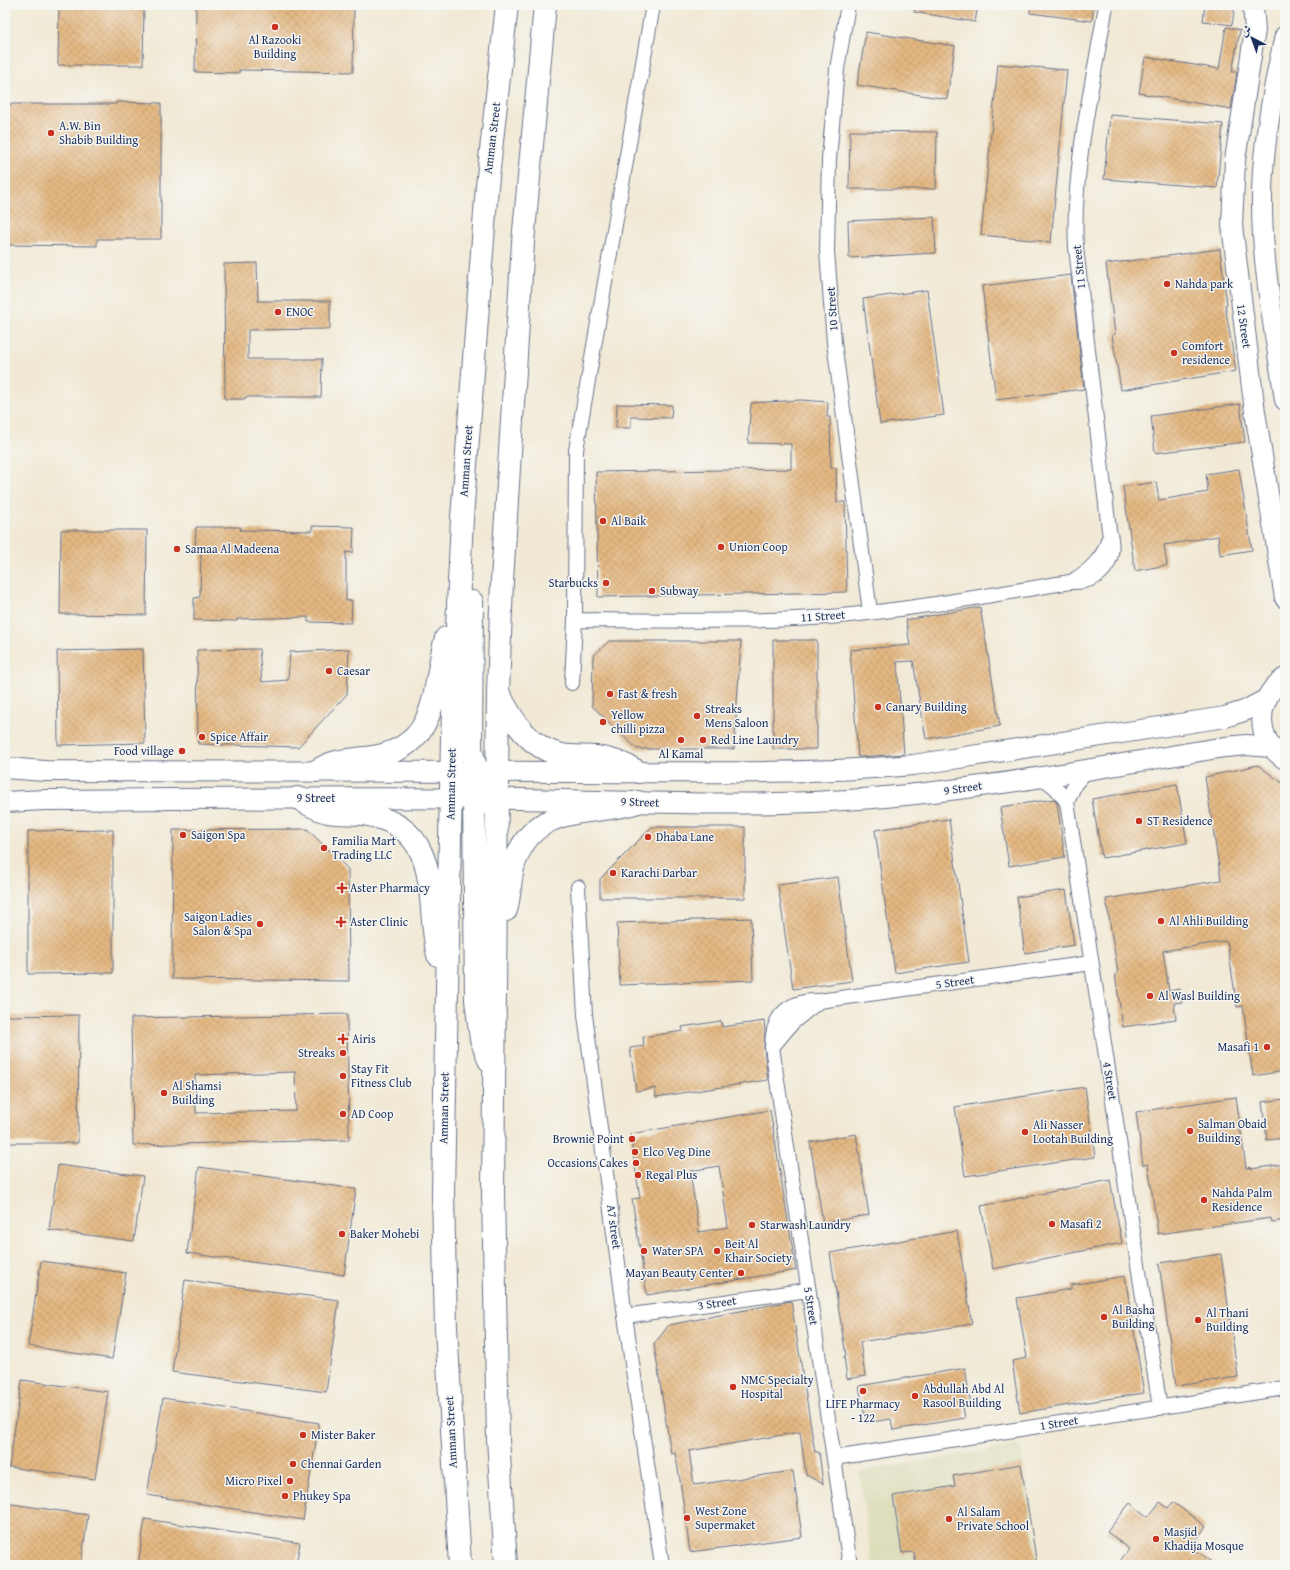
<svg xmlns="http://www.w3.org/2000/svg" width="1290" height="1570" viewBox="0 0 1290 1570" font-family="'Gentium Book Plus',Amiri,serif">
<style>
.built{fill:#dddebc}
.building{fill:url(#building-cross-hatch);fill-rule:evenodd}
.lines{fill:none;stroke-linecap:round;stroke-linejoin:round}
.street-casing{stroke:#667088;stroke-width:16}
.secondary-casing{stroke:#667088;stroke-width:22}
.primary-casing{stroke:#667088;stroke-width:24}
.street{stroke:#fff;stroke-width:14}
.secondary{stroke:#fff;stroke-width:20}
.primary{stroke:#fff;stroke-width:22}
.poi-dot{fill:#c8321e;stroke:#f6f6f2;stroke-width:1.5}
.labels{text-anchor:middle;stroke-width:3;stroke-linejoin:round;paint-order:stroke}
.poi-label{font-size:12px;fill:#1b2f5e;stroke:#f6f6f2;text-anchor:start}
.street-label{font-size:12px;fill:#1b2f5e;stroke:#f6f6f2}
</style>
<defs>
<pattern id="building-cross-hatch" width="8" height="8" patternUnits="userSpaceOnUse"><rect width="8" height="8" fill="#e4b881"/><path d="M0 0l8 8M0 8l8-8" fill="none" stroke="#c39e72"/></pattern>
</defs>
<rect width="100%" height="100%" fill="#f6f6f2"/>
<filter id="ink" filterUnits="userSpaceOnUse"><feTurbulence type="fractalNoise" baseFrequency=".025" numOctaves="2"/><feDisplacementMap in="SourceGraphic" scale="8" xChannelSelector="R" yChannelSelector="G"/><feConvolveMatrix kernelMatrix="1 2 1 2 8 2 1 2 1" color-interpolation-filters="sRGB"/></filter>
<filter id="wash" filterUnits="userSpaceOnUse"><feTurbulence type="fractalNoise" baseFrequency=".012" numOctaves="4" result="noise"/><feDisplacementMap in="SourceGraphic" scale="16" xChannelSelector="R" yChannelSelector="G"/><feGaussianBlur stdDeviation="0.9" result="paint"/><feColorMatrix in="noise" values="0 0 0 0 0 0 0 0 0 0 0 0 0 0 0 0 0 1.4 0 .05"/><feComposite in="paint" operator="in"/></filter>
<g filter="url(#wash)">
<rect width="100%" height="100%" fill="#f1e9d5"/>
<!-- built -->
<path class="built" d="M1021,1445L1039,1565H872L859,1472Z"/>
<g id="blocks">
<!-- building -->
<path class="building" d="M59,5H144L143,65H58Z
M196,5H354L353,72L239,70V73L195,72Z
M915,5H978L975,22L914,12Z
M1030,5H1094L1092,21L1030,13Z
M1205,5H1235L1232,25L1203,21Z
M1226,27L1240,30L1232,72H1237L1231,109L1139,93L1145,57L1219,69Z
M866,32L955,46L947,99L857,85Z
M998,64L1067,70L1051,242L981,235Z
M116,102L161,103V239H97V246L5,245V104H116Z
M1110,115L1223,124L1217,188L1104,179Z
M850,131L937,132L936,189H849Z
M934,217L936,253L849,258L848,221Z
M1220,249L1227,305H1225L1236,371L1121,390L1112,335L1115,334L1106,264Z
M257,263L258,301H330V329L248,330V359H322L321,397H245V399H225L224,264Z
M1071,275L1084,389L996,400L982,286Z
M927,290L944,415L880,424L863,299Z
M801,400L828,402L827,417H830L831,468H836L837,502H845L847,592L598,597L596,472L791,469V444L748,443L751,403Z
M617,404L672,405L671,418L631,417V428H616Z
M1240,404L1245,442L1155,453L1151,416Z
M1239,469L1252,550L1220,555L1218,536L1164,545L1167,565L1135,571L1123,487L1156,482L1159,500L1208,492L1206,474Z
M312,526L354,527L353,553L346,552V601L352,600L351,623L308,622V617L237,619V621L194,620V598L200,597L201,551H195L196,527H241L240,530L312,531Z
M61,530H147L146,615L60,614Z
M980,607L1000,726L926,739L913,661L897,662L904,754L858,757L850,650L910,645L906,620Z
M773,640H817V749H773Z
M609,641H741L734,749H637L592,706L593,656Z
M143,649L145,743L58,745L57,651Z
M259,649L262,682L288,680L290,652L349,649L347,694L298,747L198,744L197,650Z
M1258,765L1285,785V1071L1253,1076L1243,1006L1237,1007L1227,941L1163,951L1169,991L1180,989L1182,1002L1174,1003L1176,1019L1123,1027L1115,974L1118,973L1106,899L1221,880L1205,777Z
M1177,784L1187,843L1102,858L1092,799Z
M1054,799L1057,803L1065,857L1009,866L1000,807Z
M949,819L969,962L895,973L875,830Z
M652,827H745V898H600V879Z
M307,829L348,869L349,981L172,979L173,830Z
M113,830V973L28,974V831Z
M838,877L852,981L793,989L778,885Z
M1066,890L1074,945L1025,953L1017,897Z
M751,918L753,980L620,985L617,923Z
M347,1014L349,1140L133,1145L131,1018ZM295,1072L296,1111L196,1113L195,1075Z
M79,1015L78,1143H5V1016Z
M721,1021L722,1027L764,1021L765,1031L764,1048L768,1080L656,1097L655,1088L636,1091L630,1048L644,1046L643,1037L683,1031L682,1027Z
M1085,1087L1095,1157L965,1176L955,1107Z
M1236,1097L1246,1168L1251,1167V1169L1285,1164V1220L1272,1222L1271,1218L1158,1234L1148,1164L1143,1165L1136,1112Z
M1285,1099V1138L1267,1140L1262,1102Z
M770,1110L796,1270L647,1295L632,1199L640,1198L630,1134ZM719,1166L728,1227L699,1232L690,1171Z
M856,1134L869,1215L823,1223L810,1142Z
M58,1165L143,1176L134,1241L49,1230Z
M199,1167L356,1189L344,1275L187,1253Z
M1110,1180L1122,1243L993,1269L981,1206Z
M957,1231L972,1324L860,1342L865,1376L847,1379L844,1356H846L830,1253Z
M1221,1254L1238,1377L1176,1386L1159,1263Z
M41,1261L126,1273L112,1359L28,1346Z
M1125,1276L1144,1393L1020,1413L1012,1361L1027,1358L1017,1298L1071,1289V1285Z
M185,1280L339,1300L326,1392L172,1372Z
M791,1301L815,1452H819L823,1484L806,1475L800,1432L689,1451L694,1485L793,1471L802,1537L690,1552L680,1480L675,1453L671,1454L654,1344L669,1325Z
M965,1368L971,1406L963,1407L965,1418L893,1430L891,1419L866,1423L859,1386Z
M22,1380L108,1392L95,1479L9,1467Z
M163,1398L319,1423L303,1520L147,1495Z
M1021,1464L1037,1565H916L914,1552L902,1553L893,1496L955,1486L953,1476Z
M1160,1502L1168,1508L1173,1502L1206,1527L1191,1546L1215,1565H1117L1129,1549L1107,1532L1130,1503L1148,1517Z
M5,1503L88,1515L81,1565H5Z
M145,1519L300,1543L296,1565H138Z"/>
</g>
</g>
<g filter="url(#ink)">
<use href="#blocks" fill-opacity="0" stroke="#667088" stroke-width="1"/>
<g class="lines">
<defs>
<path id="street" d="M848,5L837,69L829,159L827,251L834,342L870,612
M1074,580C1088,572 1105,557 1108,540
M575,620C660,620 745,623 830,617C910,610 990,595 1070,582C1102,583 1118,561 1109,530L1076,248C1072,167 1093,85 1106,5
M572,683L575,620L576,450L653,5
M1042,777L1056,788L1067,802L1160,1408
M1067,802L1075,784L1088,769
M578,887L585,1015L625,1316L662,1565
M772,1047L793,1022L819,1001
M625,1316L808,1290
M834,1458L1285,1388
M850,1565L772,1047C772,1017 787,1000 819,1001L1091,963"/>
<path id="secondary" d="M1253,5L1255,30L1235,160L1232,225L1255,412L1285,598
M1285,36C1273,89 1261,151 1262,204C1262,268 1276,337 1285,400
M1285,678C1255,698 1254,739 1285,759
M5,768L45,771C220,771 394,772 569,772C683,772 799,775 913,765L1225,717L1244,711L1265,700
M5,802L45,800C204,799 363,797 521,799C624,801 727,807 830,801C963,794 1094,768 1225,747L1247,745L1271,747"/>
<path id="primary" d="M472,602L471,749L477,772L491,792
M498,692C512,720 530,749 562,755C573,757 584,756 596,757C611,759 625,764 639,772
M316,771C338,757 353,761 378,756C441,743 432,685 446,638
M451,772C465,777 471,785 474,799L476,1000L481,1039L489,1060
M297,798C307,803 317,810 328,812C343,815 358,812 373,816C444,832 425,902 438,955
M506,910C511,893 509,875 516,859C537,802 592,817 638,802
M460,1565L446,1328L443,1193L452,737L462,518L487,186L507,5
M506,1565L498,1439L493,1192L498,692L502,581L523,242L545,5"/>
</defs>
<!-- street casing -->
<use href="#street" class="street-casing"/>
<!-- secondary casing -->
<use href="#secondary" class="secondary-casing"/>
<!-- primary casing -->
<use href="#primary" class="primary-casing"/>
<!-- street -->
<use href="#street" class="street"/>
<!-- secondary -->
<use href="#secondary" class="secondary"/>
<!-- primary -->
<use href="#primary" class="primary"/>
</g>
</g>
<!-- markers -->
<g class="poi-dot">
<circle cx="275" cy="27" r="4"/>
<circle cx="51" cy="133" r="4"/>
<circle cx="1167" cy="284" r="4"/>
<circle cx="278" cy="312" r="4"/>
<circle cx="1174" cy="353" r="4"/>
<circle cx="603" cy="521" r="4"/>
<circle cx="721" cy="547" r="4"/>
<circle cx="177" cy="549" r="4"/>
<circle cx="606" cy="583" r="4"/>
<circle cx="652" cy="591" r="4"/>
<circle cx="329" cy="671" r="4"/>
<circle cx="610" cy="694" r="4"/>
<circle cx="878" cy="707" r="4"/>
<circle cx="697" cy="716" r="4"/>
<circle cx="603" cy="722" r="4"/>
<circle cx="202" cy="737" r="4"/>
<circle cx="681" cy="740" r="4"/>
<circle cx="703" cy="740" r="4"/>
<circle cx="182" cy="751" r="4"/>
<circle cx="1139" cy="821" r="4"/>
<circle cx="183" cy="835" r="4"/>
<circle cx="648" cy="837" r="4"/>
<circle cx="324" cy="848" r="4"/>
<circle cx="613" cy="873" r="4"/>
<path d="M340 882h4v4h4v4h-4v4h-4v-4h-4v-4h4z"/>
<circle cx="1161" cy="921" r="4"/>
<path d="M339 916h4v4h4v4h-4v4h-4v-4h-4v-4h4z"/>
<circle cx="260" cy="924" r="4"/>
<circle cx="1150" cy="996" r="4"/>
<path d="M341 1033h4v4h4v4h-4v4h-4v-4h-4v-4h4z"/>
<circle cx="1267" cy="1047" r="4"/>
<circle cx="343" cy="1053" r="4"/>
<circle cx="343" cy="1076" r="4"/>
<circle cx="164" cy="1093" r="4"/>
<circle cx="343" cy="1114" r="4"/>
<circle cx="1190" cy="1131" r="4"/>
<circle cx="1025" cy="1132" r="4"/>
<circle cx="632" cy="1139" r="4"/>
<circle cx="635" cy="1152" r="4"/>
<circle cx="636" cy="1163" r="4"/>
<circle cx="638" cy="1175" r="4"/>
<circle cx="1204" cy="1200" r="4"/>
<circle cx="1052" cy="1224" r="4"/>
<circle cx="752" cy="1225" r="4"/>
<circle cx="342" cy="1234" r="4"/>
<circle cx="644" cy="1251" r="4"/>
<circle cx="717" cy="1251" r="4"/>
<circle cx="741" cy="1273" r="4"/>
<circle cx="1104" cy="1317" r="4"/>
<circle cx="1198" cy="1320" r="4"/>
<circle cx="733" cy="1387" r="4"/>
<circle cx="863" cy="1391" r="4"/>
<circle cx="915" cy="1396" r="4"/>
<circle cx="303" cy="1435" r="4"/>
<circle cx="293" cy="1464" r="4"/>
<circle cx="290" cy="1481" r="4"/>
<circle cx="285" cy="1496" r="4"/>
<circle cx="687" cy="1518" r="4"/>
<circle cx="949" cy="1519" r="4"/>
<circle cx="1156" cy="1539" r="4"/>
</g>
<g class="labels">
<!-- poi labels -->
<g class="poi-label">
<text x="275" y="44" text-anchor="middle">Al Razooki<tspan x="275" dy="14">Building</tspan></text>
<text x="59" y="130">A.W. Bin<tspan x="59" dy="14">Shabib Building</tspan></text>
<text x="1175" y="288">Nahda park</text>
<text x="286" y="316">ENOC</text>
<text x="1182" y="350">Comfort<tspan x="1182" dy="14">residence</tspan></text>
<text x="611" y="525">Al Baik</text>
<text x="729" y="551">Union Coop</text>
<text x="185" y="553">Samaa Al Madeena</text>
<text x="598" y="587" text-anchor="end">Starbucks</text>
<text x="660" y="595">Subway</text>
<text x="337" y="675">Caesar</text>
<text x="618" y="698">Fast &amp; fresh</text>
<text x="886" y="711">Canary Building</text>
<text x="705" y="713">Streaks<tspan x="705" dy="14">Mens Saloon</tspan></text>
<text x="611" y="719">Yellow<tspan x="611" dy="14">chilli pizza</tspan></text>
<text x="210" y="741">Spice Affair</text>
<text x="711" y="744">Red Line Laundry</text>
<text x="174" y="755" text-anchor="end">Food village</text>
<text x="681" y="758" text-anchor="middle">Al Kamal</text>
<text x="1147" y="825">ST Residence</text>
<text x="191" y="839">Saigon Spa</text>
<text x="656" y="841">Dhaba Lane</text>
<text x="332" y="845">Familia Mart<tspan x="332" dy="14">Trading LLC</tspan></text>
<text x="621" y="877">Karachi Darbar</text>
<text x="350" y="892">Aster Pharmacy</text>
<text x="252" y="921" text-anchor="end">Saigon Ladies<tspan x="252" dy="14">Salon &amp; Spa</tspan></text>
<text x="1169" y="925">Al Ahli Building</text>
<text x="350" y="926">Aster Clinic</text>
<text x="1158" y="1000">Al Wasl Building</text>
<text x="352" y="1043">Airis</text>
<text x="1259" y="1051" text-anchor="end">Masafi 1</text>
<text x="335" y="1057" text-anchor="end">Streaks</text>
<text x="351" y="1073">Stay Fit<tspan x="351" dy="14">Fitness Club</tspan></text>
<text x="172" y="1090">Al Shamsi<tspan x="172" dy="14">Building</tspan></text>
<text x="351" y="1118">AD Coop</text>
<text x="1198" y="1128">Salman Obaid<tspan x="1198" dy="14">Building</tspan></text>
<text x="1033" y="1129">Ali Nasser<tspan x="1033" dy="14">Lootah Building</tspan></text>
<text x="624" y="1143" text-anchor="end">Brownie Point</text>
<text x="643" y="1156">Elco Veg Dine</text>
<text x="628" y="1167" text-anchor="end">Occasions Cakes</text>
<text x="646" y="1179">Regal Plus</text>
<text x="1212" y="1197">Nahda Palm<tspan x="1212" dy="14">Residence</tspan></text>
<text x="1060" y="1228">Masafi 2</text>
<text x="760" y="1229">Starwash Laundry</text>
<text x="350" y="1238">Baker Mohebi</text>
<text x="725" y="1248">Beit Al<tspan x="725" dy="14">Khair Society</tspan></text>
<text x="652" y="1255">Water SPA</text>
<text x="733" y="1277" text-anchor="end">Mayan Beauty Center</text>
<text x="1112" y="1314">Al Basha<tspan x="1112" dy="14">Building</tspan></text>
<text x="1206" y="1317">Al Thani<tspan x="1206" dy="14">Building</tspan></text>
<text x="741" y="1384">NMC Specialty<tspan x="741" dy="14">Hospital</tspan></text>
<text x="923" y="1393">Abdullah Abd Al<tspan x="923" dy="14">Rasool Building</tspan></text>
<text x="863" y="1408" text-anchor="middle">LIFE Pharmacy<tspan x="863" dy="14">- 122</tspan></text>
<text x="311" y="1439">Mister Baker</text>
<text x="301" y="1468">Chennai Garden</text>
<text x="282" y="1485" text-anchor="end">Micro Pixel</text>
<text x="293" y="1500">Phukey Spa</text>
<text x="695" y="1515">West Zone<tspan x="695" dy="14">Supermaket</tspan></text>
<text x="957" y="1516">Al Salam<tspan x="957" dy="14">Private School</tspan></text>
<text x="1164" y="1536">Masjid<tspan x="1164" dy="14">Khadija Mosque</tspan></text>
</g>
<!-- street labels -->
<g class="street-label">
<text transform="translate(492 138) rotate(-83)" y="4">Amman Street</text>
<text transform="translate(1079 267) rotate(-96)" y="4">11 Street</text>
<text transform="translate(832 309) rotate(-94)" y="4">10 Street</text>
<text transform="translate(1244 326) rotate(82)" y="4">12 Street</text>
<text transform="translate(466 461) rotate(-86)" y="4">Amman Street</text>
<text transform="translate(823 616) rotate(-4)" y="4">11 Street</text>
<text transform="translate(451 784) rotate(-89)" y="4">Amman Street</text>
<text transform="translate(963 788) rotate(-8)" y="4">9 Street</text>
<text x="316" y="802">9 Street</text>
<text transform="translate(640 802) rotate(2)" y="4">9 Street</text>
<text transform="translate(955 982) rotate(-8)" y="4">5 Street</text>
<text transform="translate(1110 1081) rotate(81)" y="4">4 Street</text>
<text transform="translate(444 1108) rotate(-89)" y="4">Amman Street</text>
<text transform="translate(614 1227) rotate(82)" y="4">A7 street</text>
<text transform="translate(717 1303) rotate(-8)" y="4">3 Street</text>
<text transform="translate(811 1306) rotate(81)" y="4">5 Street</text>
<text transform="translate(1059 1423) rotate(-9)" y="4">1 Street</text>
<text transform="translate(451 1432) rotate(-93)" y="4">Amman Street</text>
</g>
</g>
<!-- margin -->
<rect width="1290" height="1570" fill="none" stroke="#f6f6f2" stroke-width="20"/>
<!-- north arrow -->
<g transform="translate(1252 38) rotate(319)" stroke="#f6f6f2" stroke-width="3" paint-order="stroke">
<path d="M0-3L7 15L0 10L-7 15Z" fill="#1b2f5e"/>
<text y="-6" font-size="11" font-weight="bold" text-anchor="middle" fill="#1b2f5e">ش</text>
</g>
</svg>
